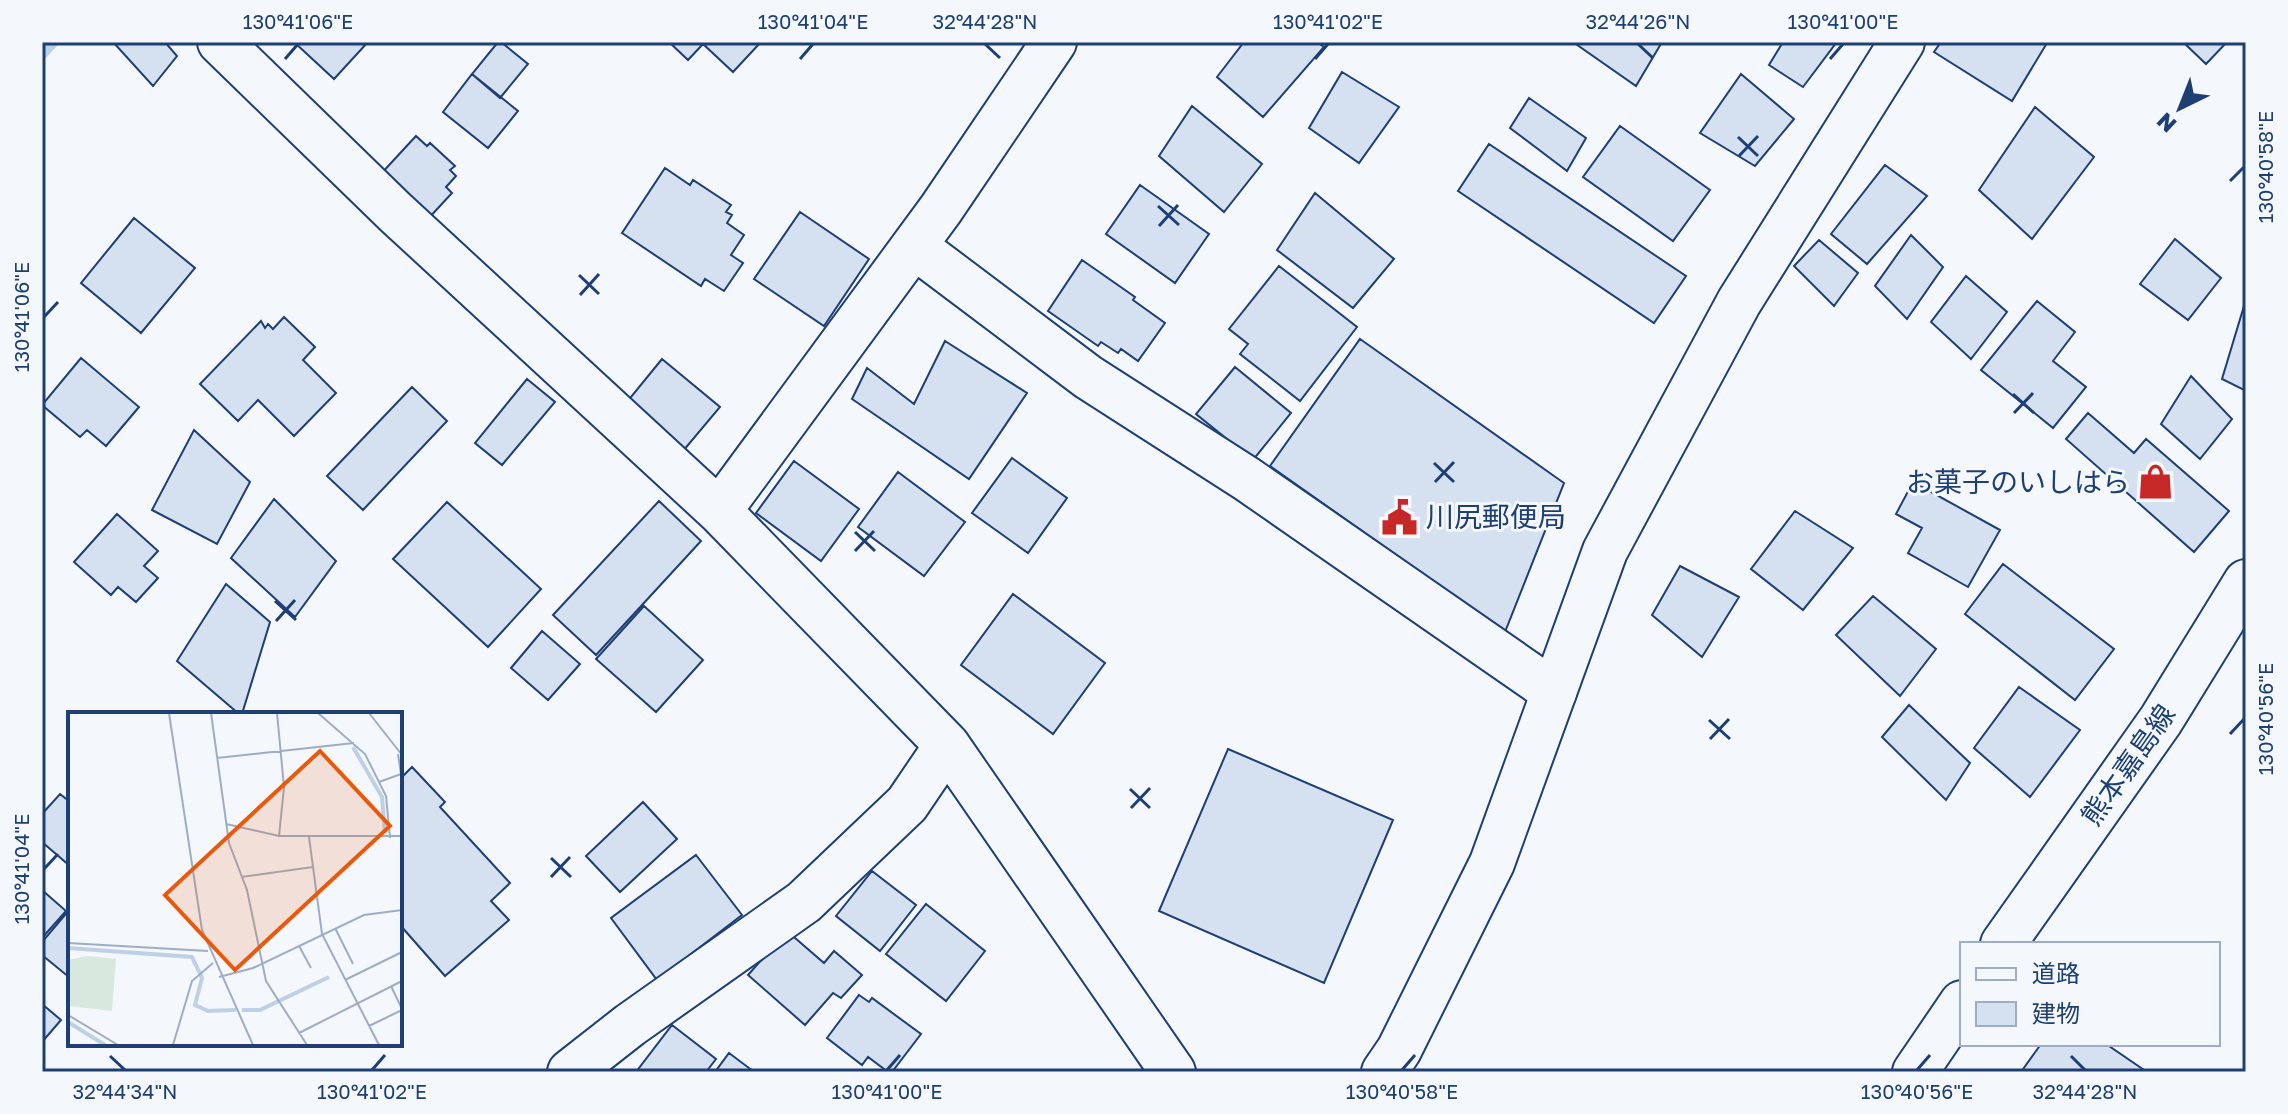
<svg xmlns="http://www.w3.org/2000/svg" width="2288" height="1114" viewBox="0 0 2288 1114" font-family="'Golos Text','Noto Sans JP',sans-serif">
<style>
.lines{fill:none;stroke-linecap:round;stroke-linejoin:round}
.stream{stroke:#bed0e5;stroke-width:14}
.building{fill:#d5e0f0;stroke:#1d3f73;stroke-width:2}
.street-casing{stroke:#1d3f73;stroke-width:48}
.secondary-casing{stroke:#1d3f73;stroke-width:48}
.primary-casing{stroke:#1d3f73;stroke-width:48}
.street{stroke:#f4f7fb;stroke-width:44}
.secondary{stroke:#f4f7fb;stroke-width:44}
.primary{stroke:#f4f7fb;stroke-width:44}
.ticks{fill:none;stroke:#1d3f73;stroke-width:3}
.labels{text-anchor:middle;stroke-width:6;stroke-linejoin:round;paint-order:stroke}
.poi-label{font-size:28px;fill:#1d3f73;stroke:#f4f7fb;text-anchor:end}
.street-label{font-size:28px;fill:#1d3f73;stroke:#f4f7fb}
.inset-river{fill:none;stroke:#bed0e5;stroke-width:4}
.inset-road{fill:none;stroke:#9eadc5;stroke-width:2}
.view{fill:#e8590c;fill-opacity:0.15;stroke:#e8590c;stroke-width:4}
.inset-edge{fill:none;stroke:#1d3f73;stroke-width:4}
.neatline{fill:none;stroke:#1d3f73;stroke-width:3}
.ticks-label{font-size:20px;text-anchor:middle;fill:#1d3f73}
</style>
<rect width="100%" height="100%" fill="#f4f7fb"/>
<g class="lines">
<!-- stream -->
<path class="stream" d="M42,52L51,42"/>
</g>
<!-- building -->
<path class="building" d="M113,42H165L177,56L153,86Z
M294,42H368L334,79Z
M498,42H501L528,64L500,98L472,74Z
M669,42H761L733,72L703,44L688,60Z
M1244,42H1317L1324,47L1263,117L1217,77Z
M1573,42H1662L1636,86Z
M1783,42H1834L1836,43L1803,87L1769,65Z
M1941,42H2046L2047,43L2012,101L1934,52Z
M2183,42H2227L2206,64Z
M1342,72L1399,107L1359,163L1309,128Z
M472,74L518,111L488,148L443,112Z
M1741,74L1794,119L1755,166L1700,133Z
M1529,98L1586,138L1567,171L1510,128Z
M1192,106L1262,164L1224,212L1159,156Z
M2035,107L2094,157L2032,239L1979,190Z
M1620,126L1710,190L1673,241L1583,177Z
M416,136L427,146L430,143L455,166L450,170L456,176L446,187L452,193L427,220L379,176Z
M1489,144L1686,276L1654,323L1458,191Z
M1885,165L1927,196L1867,264L1831,234Z
M665,168L690,185L693,180L731,205L726,212L732,215L727,223L744,235L731,255L743,263L724,291L705,279L701,286L622,233Z
M1140,185L1209,234L1175,283L1106,234Z
M1315,193L1394,259L1353,308L1277,250Z
M800,212L869,259L824,326L754,279Z
M134,218L195,268L141,333L81,283Z
M1911,235L1943,267L1907,319L1875,286Z
M2175,239L2221,278L2188,320L2140,284Z
M1819,240L1858,273L1834,306L1794,266Z
M1082,260L1135,297L1133,300L1165,323L1138,361L1121,349L1118,353L1101,342L1098,346L1048,311Z
M1279,266L1357,327L1300,401L1240,354L1248,344L1229,329Z
M1966,276L2007,312L1971,359L1931,322Z
M2037,301L2075,332L2053,361L2086,387L2053,428L1981,370Z
M2244,306L2246,308V391L2222,379Z
M284,317L315,347L303,360L336,393L294,436L258,400L238,421L200,384L261,321L265,328L268,324L273,329Z
M1360,339L1564,483L1505,632L1270,466Z
M945,341L1027,393L969,479L852,399L867,368L914,404Z
M81,358L139,407L106,446L87,430L80,437L42,405Z
M662,359L720,407L683,451L626,403Z
M1235,367L1291,413L1253,460L1196,414Z
M2191,376L2232,419L2200,459L2161,424Z
M527,379L555,402L502,465L475,443Z
M412,387L447,421L363,510L327,476Z
M2088,413L2134,453L2146,439L2229,511L2194,552L2066,439Z
M194,430L250,482L217,544L152,510Z
M1012,458L1067,498L1028,553L972,513Z
M794,461L859,509L821,561L756,513Z
M898,472L965,522L924,576L858,527Z
M1913,482L2000,530L1968,587L1908,553L1922,528L1896,514Z
M274,499L336,561L295,617L231,558Z
M659,501L701,541L596,655L553,615Z
M447,502L541,589L488,647L393,559Z
M1795,511L1853,548L1803,610L1751,569Z
M117,514L158,551L144,566L158,578L136,602L118,587L111,595L74,562Z
M2003,564L2114,649L2075,700L1965,614Z
M1680,566L1739,597L1702,657L1652,615Z
M226,584L270,622L242,714H239L177,661Z
M1013,594L1105,663L1053,734L961,665Z
M1873,596L1936,649L1900,696L1836,635Z
M644,606L703,660L656,712L596,659Z
M542,631L580,664L548,700L511,668Z
M2019,687L2080,730L2030,797L1974,748Z
M1909,705L1970,763L1946,800L1882,737Z
M1228,749L1393,820L1324,983L1159,911Z
M412,767L445,802L440,807L510,883L491,901L509,920L445,976L400,925V779Z
M60,794L70,802V866L42,842V814Z
M643,802L677,839L620,892L586,856Z
M696,855L742,915L657,980L611,918Z
M872,871L916,905L880,951L836,916Z
M42,890L66,911L42,938Z
M926,904L985,951L946,1001L886,954Z
M70,909V978L42,955V942Z
M787,931L824,963L834,951L862,975L841,998L833,993L805,1025L748,975Z
M859,995L869,1002L872,998L921,1034L892,1072H888L868,1057L862,1065L827,1038Z
M42,1004L61,1020L42,1042Z
M672,1025L716,1059L706,1072H636Z
M2041,1044H2106L2147,1072H2021Z
M729,1053L753,1071L752,1072H715Z"/>
<g class="lines">
<defs>
<path id="street" d="M220,42L396,213L719,511L947,745L1173,1072
M914,246L1088,377L1247,479L1554,692
M719,511L941,209L1054,42
M570,1072L630,1025L804,902L907,804L947,745"/>
<path id="secondary" d="M1384,1072L1399,1050L1492,863L1605,551L1739,302L1902,42"/>
<path id="primary" d="M2003,944L2161,720L2246,582
M1915,1072L1962,1003"/>
</defs>
<!-- street casing -->
<use href="#street" class="street-casing"/>
<!-- secondary casing -->
<use href="#secondary" class="secondary-casing"/>
<!-- primary casing -->
<use href="#primary" class="primary-casing"/>
<!-- street -->
<use href="#street" class="street"/>
<!-- secondary -->
<use href="#secondary" class="secondary"/>
<!-- primary -->
<use href="#primary" class="primary"/>
</g>
<!-- ticks -->
<path class="ticks" d="M985,44L1000,58M1638,44L1653,58M285,59L298,44M800,59L813,44M1315,59L1328,44M1830,59L1843,44M1738,137L1758,156M1739,156L1758,136M2230,181L2244,167M1158,206L1179,225M1159,226L1178,205M579,275L599,294M580,295L599,274M44,317L58,302M2013,394L2034,413M2014,413L2033,393M1434,463L1454,482M1435,482L1454,462M855,532L875,551M855,551L874,531M275,601L296,620M276,621L295,600M1709,720L1730,739M2230,734L2244,719M1710,739L1729,719M1130,789L1150,808M1131,808L1150,788M551,858L571,877M44,869L58,854M551,877L570,857M110,1056L125,1070M2071,1056L2085,1070M372,1070L385,1055M887,1070L900,1055M1402,1070L1415,1055M1917,1070L1930,1055"/>
<!-- icons -->
<defs>
<symbol id="shop-bare" viewBox="-9 -9 18 18"><path d="M-5-2.5h2.3a2.7 3.5 0 0 1 5.4 0H5L5.5 6h-11ZM-1.5-2.5h3a1.5 2.3 0 0 0-3 0Z" fill="#c62828" stroke="#f4f7fb" stroke-width="2.5" paint-order="stroke"/></symbol>
<symbol id="civic-bare" viewBox="-9 -9 18 18"><path d="M-.6-6.5H3V-4.5H.6V-3L4-1V1h2V6H-6V1h2V-1L-.6-3ZM-1.2 2.5V6h2.4V2.5Z" fill="#c62828" stroke="#f4f7fb" stroke-width="2.5" paint-order="stroke"/></symbol>
</defs>
<g fill-rule="evenodd">
<use href="#shop-bare" x="2130" y="456" width="51" height="51"/>
<use href="#civic-bare" x="1374" y="492" width="51" height="51"/>
</g>
<g class="labels">
<!-- poi labels -->
<g class="poi-label">
<text x="2130" y="492">お菓子のいしはら</text>
<text x="1426" y="527" text-anchor="start">川尻郵便局</text>
</g>
<!-- street labels -->
<g class="street-label">
<text transform="translate(2128 765) rotate(-55)" y="10">熊本嘉島線</text>
</g>
</g>
<!-- overview -->
<g transform="translate(68 712)">
<rect width="334" height="334" fill="#f4f7fb"/>
<path d="M19,244L48,247L44,299L0,294V248Z" fill="#d7e8df"/>
<path class="inset-river" d="M285,35L314,85L317,121M0,236L124,245L134,266L127,293L140,299L168,298M174,298H192L261,265M0,310L37,333"/>
<path class="inset-road" d="M101,1L134,218L185,333M143,1L161,131L179,178L198,269L239,333M209,1L216,75L211,124M250,1L297,42L318,84L322,126M301,1L334,43M149,46L286,31M311,70L333,62L330,42M158,112L211,124H334M241,125L254,222L311,333M173,165L245,155M267,216L285,252M0,231L140,239M231,234L243,256M151,265L185,256L296,203L334,198M277,268L334,240M323,274L334,297M0,303L50,333M301,314L334,298M231,321L334,269M105,333L124,269L145,251"/>
<path class="view" d="M252,39L322,114L167,258L97,183Z"/>
<rect width="334" height="334" class="inset-edge"/>
</g>
<!-- border -->
<rect width="2288" height="1114" fill="none" stroke="#f4f7fb" stroke-width="88"/>
<!-- legend -->
<rect x="1960" y="942" width="260" height="104" fill="#f4f7fb" stroke="#9eadc5" stroke-width="2"/>
<rect x="1976" y="968" width="40" height="12" fill="#f4f7fb" stroke="#9eadc5" stroke-width="2"/>
<text x="2032" y="982" font-size="24" fill="#1d3f73">道路</text>
<rect x="1976" y="1002" width="40" height="24" fill="#d5e0f0" stroke="#9eadc5" stroke-width="2"/>
<text x="2032" y="1022" font-size="24" fill="#1d3f73">建物</text>
<!-- north arrow -->
<g transform="translate(2180 108) rotate(223)" stroke="#f4f7fb" stroke-width="6" paint-order="stroke">
<path d="M0-6L14 30L0 20L-14 30Z" fill="#1d3f73"/>
<text y="-12" font-size="22" font-weight="bold" text-anchor="middle" fill="#1d3f73">N</text>
</g>
<rect x="44" y="44" width="2200" height="1026" class="neatline"/>
<g class="ticks-label">
<text x="298" y="29">130°41'06"E</text>
<text x="813" y="29">130°41'04"E</text>
<text x="985" y="29">32°44'28"N</text>
<text x="1328" y="29">130°41'02"E</text>
<text x="1638" y="29">32°44'26"N</text>
<text x="1843" y="29">130°41'00"E</text>
<text transform="translate(2266 167) rotate(-90)" y="7">130°40'58"E</text>
<text transform="translate(22 317) rotate(-90)" y="7">130°41'06"E</text>
<text transform="translate(2266 719) rotate(-90)" y="7">130°40'56"E</text>
<text transform="translate(22 869) rotate(-90)" y="7">130°41'04"E</text>
<text x="125" y="1099">32°44'34"N</text>
<text x="372" y="1099">130°41'02"E</text>
<text x="887" y="1099">130°41'00"E</text>
<text x="1402" y="1099">130°40'58"E</text>
<text x="1917" y="1099">130°40'56"E</text>
<text x="2085" y="1099">32°44'28"N</text>
</g>
</svg>
